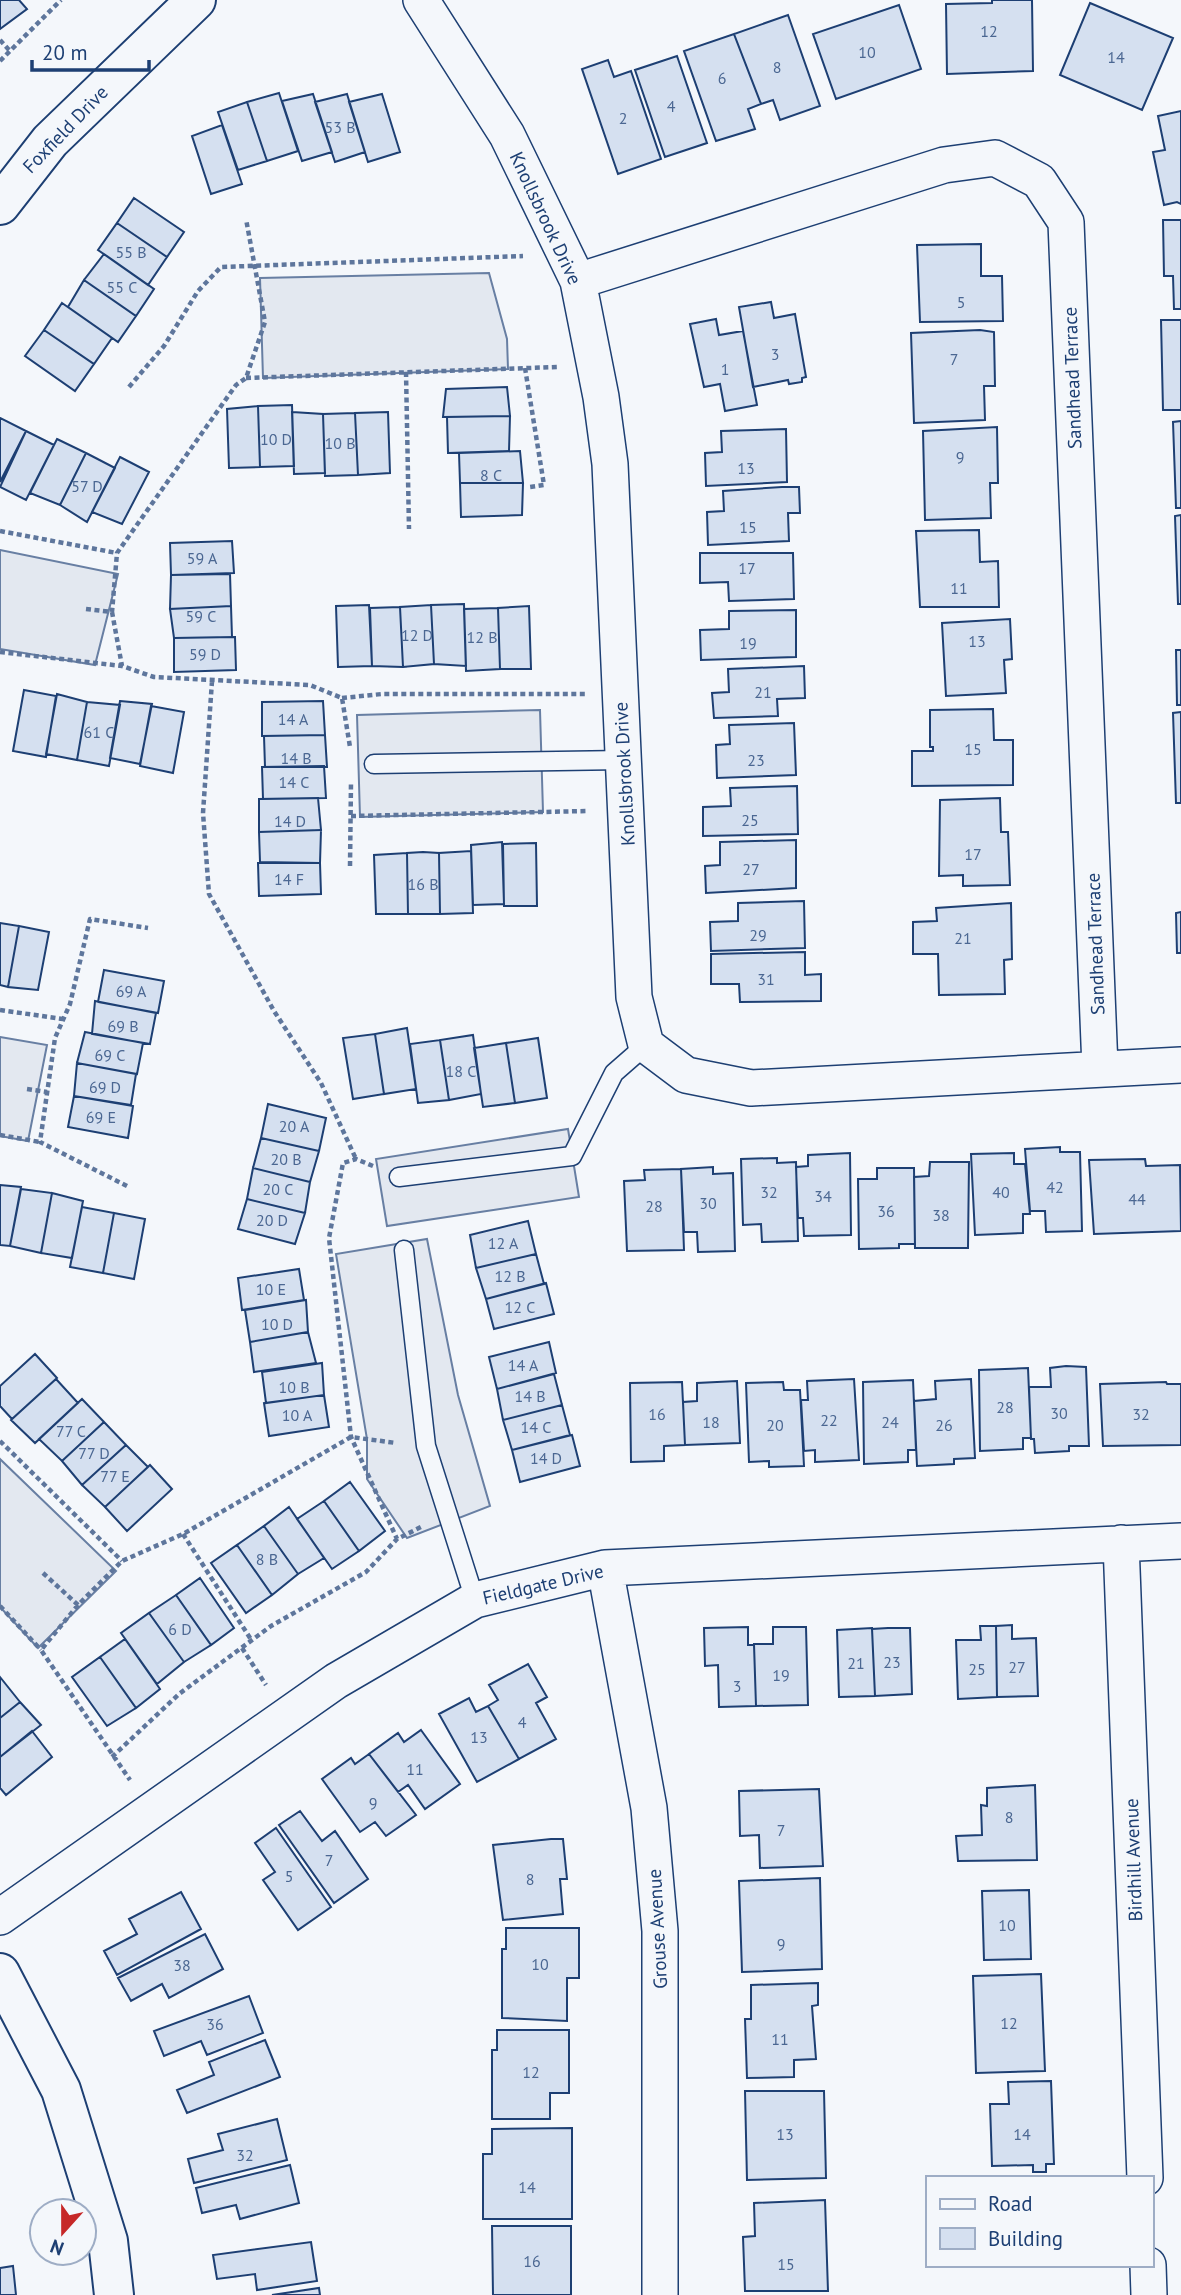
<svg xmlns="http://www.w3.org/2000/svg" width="1181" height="2295" viewBox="0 0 1181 2295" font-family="'PT Sans',sans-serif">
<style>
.parking{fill:#e3e8f0;stroke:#687fa3;stroke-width:2}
.building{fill:#d5e0f0;stroke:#1d3f73;stroke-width:2}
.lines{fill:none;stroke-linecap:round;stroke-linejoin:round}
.service-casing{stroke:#1d3f73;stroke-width:21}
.minor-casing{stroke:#1d3f73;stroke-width:38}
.tertiary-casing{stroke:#1d3f73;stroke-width:42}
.path{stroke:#5e769c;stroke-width:4.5;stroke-dasharray:5 3.5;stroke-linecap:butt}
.service{stroke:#f4f7fb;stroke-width:18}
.minor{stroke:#f4f7fb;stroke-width:35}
.tertiary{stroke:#f4f7fb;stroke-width:38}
.labels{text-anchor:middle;stroke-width:5;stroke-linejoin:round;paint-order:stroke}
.number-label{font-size:16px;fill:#4b6792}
.street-label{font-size:19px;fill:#1d3f73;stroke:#f4f7fb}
</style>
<rect width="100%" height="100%" fill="#f4f7fb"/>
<!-- parking -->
<path class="parking" d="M489,273L507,339L508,369L263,378L260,278Z
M0,550L118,574L95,665L0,649Z
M540,710L543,812L360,817L357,715Z
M0,1037L47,1045L28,1141L0,1136Z
M568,1129L579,1197L387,1226L376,1159Z
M427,1239L458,1395L490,1506L407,1538L367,1479V1439L336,1254Z
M0,1459L116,1571L38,1648L0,1607Z"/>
<!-- building -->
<path class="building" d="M0,0H19L27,9L0,29Z
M992,0H1032L1033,71L947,74L946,4L992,3Z
M1090,3L1173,38L1142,110L1060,75Z
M899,5L921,69L836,99L813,34Z
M788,15L820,106L780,120L773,100L761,104L734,34Z
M734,34L761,104L748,109L755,129L716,141L684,51Z
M677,56L707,143L665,157L635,70Z
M608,60L614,77L631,71L661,159L618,174L582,69Z
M279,93L298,151L267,161L247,102Z
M313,94L332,152L302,161L282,101Z
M347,94L365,152L335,162L315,102Z
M382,94L400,152L368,162L349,102Z
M247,102L267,161L238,170L218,112Z
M1181,111V204L1177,202L1164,205L1153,152L1165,150L1158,116Z
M222,125L242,184L211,194L192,136Z
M134,198L184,232L167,257L117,223Z
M1163,220H1181V309H1174L1173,276H1164Z
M117,223L167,257L148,285L98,250Z
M981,244V276H1002L1003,321L920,322L917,245Z
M104,254L154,289L136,316L84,280Z
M84,280L136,316L118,342L68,307Z
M771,302L774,318L795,314L806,377L802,378V382L789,384L788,380L753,387L739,307Z
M62,303L112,338L94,364L44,330Z
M716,319L719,335L743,331L757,405L725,411L720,384L704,387L690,324Z
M1161,320H1181V410H1163Z
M44,330L94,364L75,391L25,356Z
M980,330L994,332L995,386H984L985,420L914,423L911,333Z
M507,387L510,416L443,417L446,389Z
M292,405L294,466L260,467L258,406Z
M258,406L260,467L229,468L227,409Z
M292,412L323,414L325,473L294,474Z
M388,412L390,473L358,475L355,413Z
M355,413L358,475L325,476L323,414Z
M510,416L509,451L448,453L447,417Z
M0,418L26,431L0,482Z
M1181,421V508H1176L1173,422Z
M997,427L998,483H990L991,518L925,520L923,431Z
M786,429L787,482L706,486L705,453L722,452L721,431Z
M26,431L54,445L26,500L0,487Z
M57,439L86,453L60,505L30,493Z
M520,451L523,483H460L459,453Z
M86,453L115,468L87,522L60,505Z
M120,457L149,472L122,524L92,512Z
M460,483H523L522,515L461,517Z
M782,487H799L800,513H788L789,541L708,545L707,512L724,511L723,491Z
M1181,515V604H1178L1175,516Z
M979,530L980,562L998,561L999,607H920L916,531Z
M232,541L234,573L171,575L170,543Z
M700,553H793L794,599L729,601L728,582L700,583Z
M230,574L231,606L170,609L171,575Z
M464,604L466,666L434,664L431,605Z
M369,605L372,666L338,667L336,606Z
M431,605L434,664L403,667L400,607Z
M231,606L232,637L174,638L170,609Z
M529,606L531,669H500L498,608Z
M400,607L403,667L372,666L370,608Z
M498,608L500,669L466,671L464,609Z
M796,610V657L701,660L700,630L729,629V611Z
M1010,619L1012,659L1004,660L1006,693L946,696L942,623Z
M235,637L236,670L174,672V638Z
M1176,650H1181V705H1177Z
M804,666L805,698L777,699L778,716L714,718L712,693L729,692L728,669Z
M24,690L56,696L46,757L13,751Z
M57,694L87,702L77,760L46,754Z
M120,701L152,704L140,764L110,758Z
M323,701L325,735L262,736V702Z
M87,702L120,705L109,766L77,760Z
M151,706L184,712L173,773L140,766Z
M993,709L994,740H1013V785L912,786V751H933V747H930V710Z
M1181,712V803H1176L1173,713Z
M794,723L796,775L717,778L716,745L730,744L729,725Z
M325,735L327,767H265L264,736Z
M324,766L326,798L263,799L262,767Z
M797,786L798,834L703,836V807L731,806L730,788Z
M318,798L321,830L259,832V799Z
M1000,798L1001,832H1008L1010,885L963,886V875L939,876L940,800Z
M321,830L320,863L260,862L259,832Z
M796,840V888L706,893L705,866L720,865V842Z
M502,842L504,904L473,905L471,845Z
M536,843L537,906H504L503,844Z
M471,851L473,913L440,914L439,853Z
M423,852L439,853L440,914H408L407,853Z
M407,853L408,914H376L374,855Z
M258,863H320L321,894L259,896Z
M804,901L805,948L711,951L710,922L738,921V903Z
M1011,903L1012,959L1004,960L1005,994L939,995L938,954H913V922L937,921L936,908Z
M1181,912V953H1177L1176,913Z
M0,923L19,926L8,987L0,985Z
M19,926L49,932L38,990L8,987Z
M805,952V975L821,974V1001L740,1002L739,984H711V954Z
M104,970L164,981L158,1013L98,1002Z
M95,1001L156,1013L150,1044L92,1034Z
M407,1028L416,1089L384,1094L375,1034Z
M85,1032L143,1043L137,1074L77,1063Z
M375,1034L384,1094L353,1099L343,1038Z
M473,1035L481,1094L449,1100L440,1040Z
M538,1038L547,1098L515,1103L506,1043Z
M440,1040L449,1100L418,1103L410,1044Z
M506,1043L515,1103L483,1107L474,1048Z
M77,1063L136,1074L131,1105L74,1096Z
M74,1096L133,1106L128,1138L68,1127Z
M268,1104L326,1118L319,1151L261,1138Z
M261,1138L319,1151L310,1182L253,1168Z
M1060,1147V1152H1080L1082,1231L1046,1232L1045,1211H1030L1025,1149Z
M850,1153L851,1235L804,1236L803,1218H798L796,1167L808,1166V1155Z
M1014,1153V1164H1025L1030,1214H1023V1233L975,1235L971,1154Z
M777,1158V1163L796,1162L798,1241L762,1242L761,1224L743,1225L741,1159Z
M1145,1159L1146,1166L1180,1165L1181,1231L1094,1234L1089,1160Z
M930,1162H969L968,1248H915L914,1177L929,1176Z
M713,1167V1174L733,1173L735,1251L698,1252L697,1232H684L681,1169Z
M253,1168L310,1182L305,1213L247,1199Z
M877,1168H914L915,1244H899V1248L859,1249L858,1179H877Z
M681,1169L684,1250L627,1251L624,1181L645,1180L644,1170Z
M0,1185L21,1187L10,1246L0,1245Z
M21,1189L52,1193L41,1253L10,1246Z
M52,1193L83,1201L72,1258L41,1253Z
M247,1199L305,1213L295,1244L238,1229Z
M82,1207L114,1213L103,1273L70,1267Z
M114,1213L145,1219L134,1279L103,1273Z
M528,1221L536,1254L476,1268L470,1235Z
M536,1254L544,1284L486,1299L476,1268Z
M299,1269L304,1300L242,1310L238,1278Z
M546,1283L554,1314L494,1329L486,1299Z
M306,1300L308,1332L250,1342L245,1310Z
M308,1332L316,1363L254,1372L250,1342Z
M549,1342L556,1373L497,1389L489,1357Z
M35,1354L57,1378L12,1419L0,1406V1386Z
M322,1363L324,1395L266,1403L262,1372Z
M1066,1366L1086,1367L1089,1446H1069V1451L1035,1453L1034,1439H1031L1029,1387H1051L1050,1368Z
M1028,1368L1031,1438H1023V1449L980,1451L979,1370Z
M554,1374L562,1405L503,1420L497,1389Z
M56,1379L78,1403L35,1443L11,1420Z
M854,1379L859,1460L815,1462V1450L804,1451L801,1400H808L807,1381Z
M971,1379L975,1458L954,1459V1464L917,1466L914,1401L936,1399L935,1381Z
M913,1380L916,1450H908V1462L864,1464L863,1382Z
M737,1381L740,1443L685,1445L683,1402L697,1401V1383Z
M682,1382L685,1445L664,1446V1461L631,1462L630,1383Z
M783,1382L784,1390H800L804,1466L769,1467V1461L749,1462L746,1383Z
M1166,1382L1167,1384H1181V1445L1103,1446L1100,1384Z
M324,1395L329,1427L269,1436L264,1403Z
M82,1399L104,1422L62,1461L39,1439Z
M562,1405L570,1435L512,1450L503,1420Z
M104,1422L126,1445L82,1485L62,1461Z
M572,1435L580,1466L520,1482L512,1450Z
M126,1445L148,1467L105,1507L82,1485Z
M150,1465L172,1489L127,1531L105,1507Z
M350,1482L385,1531L359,1551L324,1501Z
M324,1501L359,1551L332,1569L297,1519Z
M289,1507L324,1558L298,1574L264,1526Z
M264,1526L298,1574L272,1595L237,1545Z
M237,1545L272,1595L246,1613L211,1563Z
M200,1578L234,1628L211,1645L176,1595Z
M176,1595L211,1645L184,1662L149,1613Z
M149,1613L184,1662L157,1684L121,1633Z
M1012,1625V1639L1036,1638L1038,1696L997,1697L996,1626Z
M980,1626H996L997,1697L958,1699L956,1640H981Z
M748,1627V1645H754L756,1706L719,1707L718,1665L705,1666L704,1628Z
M773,1627H806L808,1705L756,1706L754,1644H773Z
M872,1628L875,1696L839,1697L837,1630Z
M888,1628H910L912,1694L875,1696L872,1629Z
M125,1639L160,1689L136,1708L100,1657Z
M100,1657L136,1708L107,1726L72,1677Z
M528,1664L547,1697L536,1703L556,1739L519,1759L488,1706L498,1700L489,1685Z
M0,1677L20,1702L0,1718Z
M469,1698L476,1712L488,1706L519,1759L477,1782L439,1714Z
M20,1702L41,1725L0,1757V1718Z
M421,1730L460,1784L425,1809L408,1785L398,1792L369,1754L398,1733L404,1742Z
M32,1731L52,1757L6,1795L0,1788V1757Z
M369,1754L416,1815L386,1836L375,1822L360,1832L322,1779L351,1758L355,1764Z
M1035,1785L1037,1860L958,1861L956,1836L982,1835L981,1805L987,1806V1788Z
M819,1789L823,1866L760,1868L759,1835L740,1836L739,1791Z
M300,1811L322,1841L335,1831L368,1879L334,1903L279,1825Z
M276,1828L331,1907L298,1930L263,1880L275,1872L255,1843Z
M551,1839H563L567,1879H560L563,1914L503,1920L493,1845Z
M820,1878L822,1969L742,1972L739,1881Z
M1029,1890L1031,1959L984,1960L982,1891Z
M181,1892L201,1929L117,1975L104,1951L137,1934L129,1919Z
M506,1928H579V1978H567V2021L502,2018V1949H506Z
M205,1934L223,1969L169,1998L162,1984L131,2001L118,1978Z
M1041,1974L1045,2071L976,2073L973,1976Z
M818,1983V2005L812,2006L816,2059L794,2060V2077L747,2078L745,2019H751V1985Z
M249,1996L263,2033L207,2055L201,2041L164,2056L154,2031Z
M497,2030H569V2093H550V2119H492V2050H497Z
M265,2040L280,2077L187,2113L177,2090L214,2075L209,2062Z
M1051,2081L1054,2164H1046V2172H1033V2165L992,2166L990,2104H1009L1008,2082Z
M745,2091H824L826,2178L747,2180Z
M277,2119L287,2160L194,2183L188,2159L223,2150L218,2134Z
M572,2128V2219H483V2154H492V2129Z
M290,2165L299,2203L240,2219L236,2205L202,2213L196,2188Z
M825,2200L828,2291H745L743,2237L755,2236L754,2203Z
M492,2226H571V2295H493Z
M311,2242L317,2281L257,2290L255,2274L217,2279L213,2255Z
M13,2266L16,2295H0V2268Z
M319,2288L320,2295H272Z"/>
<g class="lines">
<defs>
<path id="service" d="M374,764L624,760
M399,1177L572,1156L614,1073L646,1045
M404,1250L426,1446L475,1600"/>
<path id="minor" d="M421,0L507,135L578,281L601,397L610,464L634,997L646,1045L686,1075L751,1088L1181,1065
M578,281L944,165L995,158L1039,181L1066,222L1100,1068
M1121,1543L1145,2178
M605,1568L649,1808L660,1931V2295
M0,1917L336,1681L475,1600L605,1568L1181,1541
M1148,2265L1149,2295"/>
<path id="tertiary" d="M0,205L50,141L196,0
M0,1973L61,2090L108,2241L114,2295"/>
</defs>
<!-- service casing -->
<use href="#service" class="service-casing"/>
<!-- minor casing -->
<use href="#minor" class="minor-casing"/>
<!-- tertiary casing -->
<use href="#tertiary" class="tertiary-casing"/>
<!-- path -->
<path class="path" d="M0,40L9,50
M0,61L61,0
M525,368L544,485L530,487
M406,372L409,529
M246,378L557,367
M129,387L164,346L198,291L221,267L523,256
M0,531L117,553
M86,609L112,612L117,553L236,385L246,378L265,322L246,219
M112,612L122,666L154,677L310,685L342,698L350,747
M0,652L122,666
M212,681L203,813L209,894L274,1011L321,1083L356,1159
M342,698L382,694H585
M351,816L588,811
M350,866L351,782
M0,1010L63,1019
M27,1089L47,1092
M0,1135L40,1142
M373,1166L356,1159L343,1163L329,1238L351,1437L397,1539L423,1526
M127,1186L40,1142L55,1038L70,1004L90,919L148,928
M0,1441L122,1561
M183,1534L252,1641
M43,1573L78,1605L122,1561L183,1534L351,1437L396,1443
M78,1605L41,1650L130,1780
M0,1606L41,1650
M242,1648L266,1685
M112,1757L179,1694L271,1626L366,1572L397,1539"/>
<!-- service -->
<use href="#service" class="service"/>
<!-- minor -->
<use href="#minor" class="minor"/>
<!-- tertiary -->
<use href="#tertiary" class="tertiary"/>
</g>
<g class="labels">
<!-- number labels -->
<g class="number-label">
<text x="989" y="37">12</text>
<text x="867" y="58">10</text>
<text x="1116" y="63">14</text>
<text x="777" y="73">8</text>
<text x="722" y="84">6</text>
<text x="671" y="112">4</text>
<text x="623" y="124">2</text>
<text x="340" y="133">53 B</text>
<text x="131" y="258">55 B</text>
<text x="122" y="293">55 C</text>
<text x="961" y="308">5</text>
<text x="775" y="360">3</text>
<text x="954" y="365">7</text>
<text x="725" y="375">1</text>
<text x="276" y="445">10 D</text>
<text x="340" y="449">10 B</text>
<text x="960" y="463">9</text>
<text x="746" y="474">13</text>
<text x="491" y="481">8 C</text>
<text x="87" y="492">57 D</text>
<text x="748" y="533">15</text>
<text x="202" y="564">59 A</text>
<text x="747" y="574">17</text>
<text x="959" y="594">11</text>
<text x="201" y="622">59 C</text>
<text x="417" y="641">12 D</text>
<text x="482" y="643">12 B</text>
<text x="977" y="647">13</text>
<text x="748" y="649">19</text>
<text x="205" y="660">59 D</text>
<text x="763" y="698">21</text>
<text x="293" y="725">14 A</text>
<text x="99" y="738">61 C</text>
<text x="973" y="755">15</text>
<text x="296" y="764">14 B</text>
<text x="756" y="766">23</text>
<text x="294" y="788">14 C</text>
<text x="750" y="826">25</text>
<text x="290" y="827">14 D</text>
<text x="973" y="860">17</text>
<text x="751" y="875">27</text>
<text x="289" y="885">14 F</text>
<text x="423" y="890">16 B</text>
<text x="758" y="941">29</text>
<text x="963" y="944">21</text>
<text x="766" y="985">31</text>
<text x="131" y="997">69 A</text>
<text x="123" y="1032">69 B</text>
<text x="110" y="1061">69 C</text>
<text x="461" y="1077">18 C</text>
<text x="105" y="1093">69 D</text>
<text x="101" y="1123">69 E</text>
<text x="294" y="1132">20 A</text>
<text x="286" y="1165">20 B</text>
<text x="1055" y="1193">42</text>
<text x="278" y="1195">20 C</text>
<text x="769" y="1198">32</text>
<text x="1001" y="1198">40</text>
<text x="823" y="1202">34</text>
<text x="1137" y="1205">44</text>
<text x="708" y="1209">30</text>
<text x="654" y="1212">28</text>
<text x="886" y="1217">36</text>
<text x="941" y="1221">38</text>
<text x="272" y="1226">20 D</text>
<text x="503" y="1249">12 A</text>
<text x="510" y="1282">12 B</text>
<text x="271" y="1295">10 E</text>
<text x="520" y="1313">12 C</text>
<text x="277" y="1330">10 D</text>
<text x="523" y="1371">14 A</text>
<text x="294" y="1393">10 B</text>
<text x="530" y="1402">14 B</text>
<text x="1005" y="1413">28</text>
<text x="1059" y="1419">30</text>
<text x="657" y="1420">16</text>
<text x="1141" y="1420">32</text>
<text x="297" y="1421">10 A</text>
<text x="829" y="1426">22</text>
<text x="711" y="1428">18</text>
<text x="890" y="1428">24</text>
<text x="775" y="1431">20</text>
<text x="944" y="1431">26</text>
<text x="536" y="1433">14 C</text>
<text x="71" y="1437">77 C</text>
<text x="94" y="1459">77 D</text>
<text x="546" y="1464">14 D</text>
<text x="115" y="1482">77 E</text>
<text x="267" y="1565">8 B</text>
<text x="180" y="1635">6 D</text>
<text x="892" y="1668">23</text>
<text x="856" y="1669">21</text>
<text x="1017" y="1673">27</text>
<text x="977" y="1675">25</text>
<text x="781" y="1681">19</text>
<text x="737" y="1692">3</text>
<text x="522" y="1728">4</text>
<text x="479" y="1743">13</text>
<text x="415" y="1775">11</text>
<text x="373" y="1809">9</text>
<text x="1009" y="1823">8</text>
<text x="781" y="1836">7</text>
<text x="329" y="1866">7</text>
<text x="289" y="1882">5</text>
<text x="530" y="1885">8</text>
<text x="1007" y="1931">10</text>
<text x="781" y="1950">9</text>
<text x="540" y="1970">10</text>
<text x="182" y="1971">38</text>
<text x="1009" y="2029">12</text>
<text x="215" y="2030">36</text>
<text x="780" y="2045">11</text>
<text x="531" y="2078">12</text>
<text x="785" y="2140">13</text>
<text x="1022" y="2140">14</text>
<text x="245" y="2161">32</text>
<text x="527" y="2193">14</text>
<text x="532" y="2267">16</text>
<text x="786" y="2270">15</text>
</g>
<!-- street labels -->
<g class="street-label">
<text transform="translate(65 129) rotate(-46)" y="7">Foxfield Drive</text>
<text transform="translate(546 218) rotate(65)" y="7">Knollsbrook Drive</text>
<text transform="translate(1072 378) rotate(-92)" y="7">Sandhead Terrace</text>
<text transform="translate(624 774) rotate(-93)" y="7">Knollsbrook Drive</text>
<text transform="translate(1095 944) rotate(-92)" y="7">Sandhead Terrace</text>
<text transform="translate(543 1584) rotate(-13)" y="7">Fieldgate Drive</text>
<text transform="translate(1133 1860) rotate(-92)" y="7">Birdhill Avenue</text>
<text transform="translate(657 1929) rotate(-93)" y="7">Grouse Avenue</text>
</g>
</g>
<!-- legend -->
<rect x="926" y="2176" width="228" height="91" fill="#f4f7fb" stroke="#9eadc5" stroke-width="2"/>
<rect x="940" y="2199" width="35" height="10" fill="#f4f7fb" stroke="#9eadc5" stroke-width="2"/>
<text x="988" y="2211" font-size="21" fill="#1d3f73">Road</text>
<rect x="940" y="2228" width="35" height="21" fill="#d5e0f0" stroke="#9eadc5" stroke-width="2"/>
<text x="988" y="2246" font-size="21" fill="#1d3f73">Building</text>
<!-- north arrow -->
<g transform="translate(63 2232) rotate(201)"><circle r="33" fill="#f4f7fb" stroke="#9eadc5" stroke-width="2"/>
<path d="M0-5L12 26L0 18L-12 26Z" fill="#c62828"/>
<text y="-10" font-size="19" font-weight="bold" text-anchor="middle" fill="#1d3f73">N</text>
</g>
<!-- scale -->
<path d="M32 60v10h117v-10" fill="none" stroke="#1d3f73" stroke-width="3.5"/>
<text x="42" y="60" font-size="21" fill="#1d3f73" stroke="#f4f7fb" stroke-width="5" paint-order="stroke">20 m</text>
</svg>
